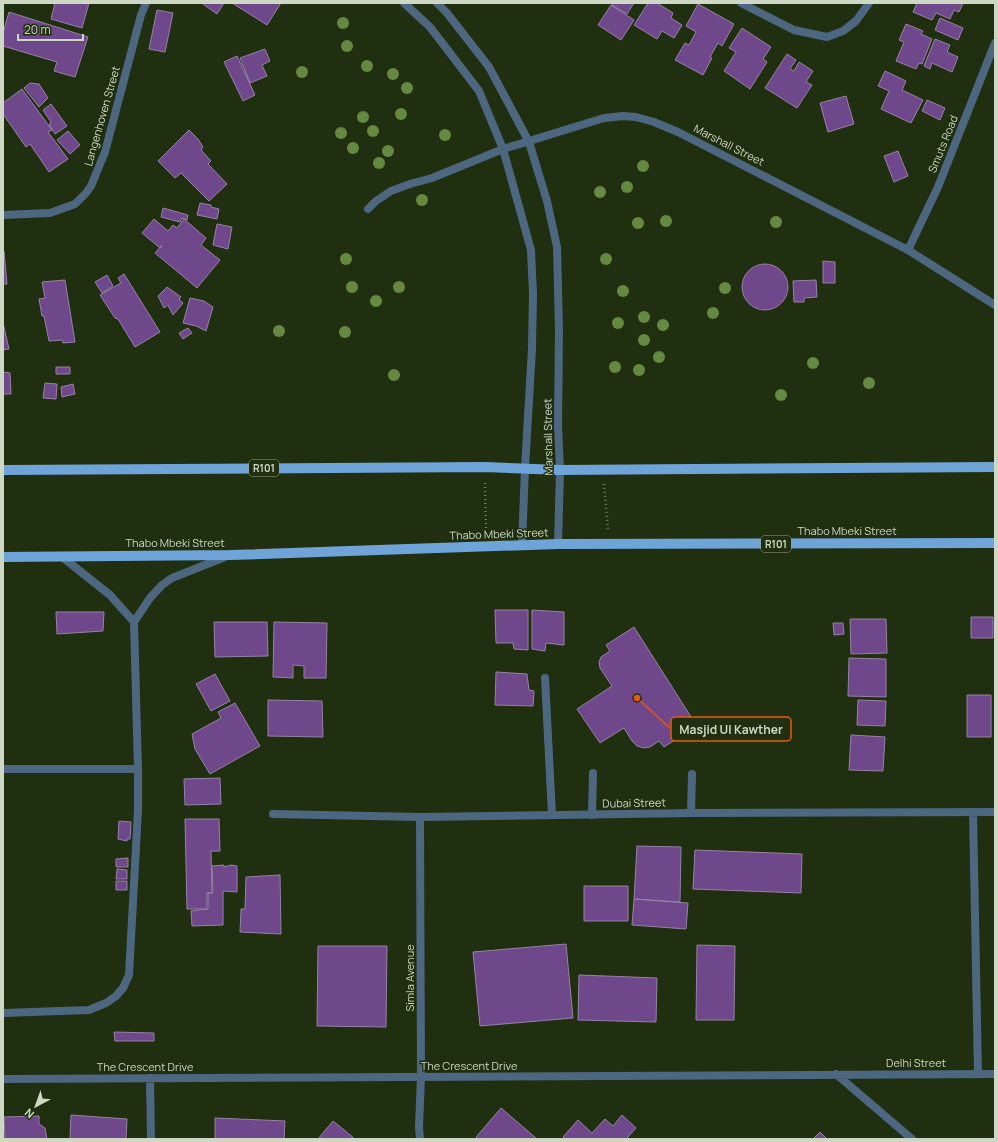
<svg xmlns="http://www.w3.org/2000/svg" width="998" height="1142" viewBox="0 0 998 1142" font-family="Manrope,sans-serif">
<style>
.building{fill:#6f478b;stroke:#9783a6}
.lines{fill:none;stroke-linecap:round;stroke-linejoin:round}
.path{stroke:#6f7c62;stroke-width:2.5;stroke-dasharray:1 3;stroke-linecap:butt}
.service{stroke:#4e6781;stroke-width:8}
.minor{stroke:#4e6781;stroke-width:8}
.tertiary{stroke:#4e6781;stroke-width:8}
.primary{stroke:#6fa4d9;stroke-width:10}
.tree{fill:#668941}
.labels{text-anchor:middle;stroke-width:3;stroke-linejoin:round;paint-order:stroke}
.shield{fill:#202f0f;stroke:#99a58d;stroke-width:1}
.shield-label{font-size:10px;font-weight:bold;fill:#cdd7c3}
.street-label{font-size:11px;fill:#cdd7c3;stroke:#202f0f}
.leader{fill:none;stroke:#e8590c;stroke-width:1.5}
.callout-dot{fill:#e8590c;stroke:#202f0f;stroke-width:1.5}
.callout{fill:#202f0f;stroke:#e8590c;stroke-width:1.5}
.callout-label{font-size:12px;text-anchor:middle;font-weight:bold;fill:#cdd7c3}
</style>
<rect width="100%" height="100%" fill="#202f0f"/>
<!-- building -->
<path class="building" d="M55,3H89L82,28L51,19Z
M204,3H224L217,14L203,4Z
M232,3H281L267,25Z
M613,3H634L627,14L612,5Z
M648,3H657L673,13L671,18L682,25L674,38L662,31L657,39L634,25Z
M917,3H963L959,12L954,10L950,19L936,13L932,20L913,12Z
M698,4L734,24L722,46L718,43L710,57L712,58L703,75L675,60L685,43L689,45L696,32L686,26Z
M611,5L634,20L621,40L598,25Z
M157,10L173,13L165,52L149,49Z
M9,12L88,37L75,77L54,71L57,62L3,46V33Z
M940,18L963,28L958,40L935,30Z
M906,24L923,31L921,34L932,39L922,64L919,63L916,69L896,61L904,42L899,40Z
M742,28L771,47L763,59L767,62L750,89L724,71L736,52L729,48Z
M935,39L950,45L947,52L958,57L952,72L932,63L930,69L924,66Z
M265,49L270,61L262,65L267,76L250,83L240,58Z
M787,54L796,60L790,69L794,71L799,62L813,71L806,82L812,85L797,108L765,88Z
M237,56L255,95L243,101L224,62Z
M885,71L906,81L902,90L923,100L911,123L881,109L889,91L878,86Z
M30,83L39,84L48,98L39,107L24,88Z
M22,89L52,130L48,132L68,159L49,172L30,144L26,147L3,114V103Z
M846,96L854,124L828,132L820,103Z
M927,100L945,108L940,120L922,111Z
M51,104L67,126L55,134L49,124L51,122L43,110Z
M189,130L198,139L203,147L201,150L211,161L208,164L227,184L209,201L181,173L175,178L158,161Z
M68,131L80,145L70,154L57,140Z
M898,151L908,176L894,182L884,156Z
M200,203L211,205V207L219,209L217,219L197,215Z
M163,208L188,215L187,220L182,218L180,222L161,217Z
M154,219L168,231L173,225L177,228L184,219L206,238L201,245L220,260L197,288L155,253L162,245L160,248L142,233Z
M217,224L232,227L228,249L213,245Z
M3,251H4L7,284H3Z
M823,261L835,262V283H823Z
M742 287a23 23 0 1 1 46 0a23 23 0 1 1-46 0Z
M124,274L160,332L135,347L118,319L115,318L100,295L121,283L118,278Z
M107,275L113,286L102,293L95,282Z
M65,280L75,342L63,343L62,340L49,341L44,316H42L39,299L45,298L42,282Z
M816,280L817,297L804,298V302H794L793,281Z
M167,287L181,297L179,299L183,303L173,315L168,305L164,308L158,296Z
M190,298L204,301L213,307L206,331L196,326L183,323Z
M3,323L9,349L3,350Z
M188,328L192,333L183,339L179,333Z
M56,367H70V374H56Z
M3,372L10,373L11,394H3Z
M45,383L57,384L56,399L43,398Z
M73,384L75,394L62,397L61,387Z
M495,610H528V650L514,649L513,643H496Z
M532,610L564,612V645L546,643L545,651L532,649Z
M56,612H104L103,631L57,634Z
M971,617H993V638H971Z
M850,619H886L887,653L851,654Z
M214,622H267L268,656L215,657Z
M274,622L327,623L326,678H304V666L293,665V678L273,677Z
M833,623H843L844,634L834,635Z
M634,627L693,720L674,732L678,738L664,747L659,741L650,747L644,748L637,746L632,741L624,728L600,743L577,709L612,686L600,668L599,662L601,657L610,651L606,645Z
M849,658L886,659V697L848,696Z
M496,672L527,674L529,690L534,691L533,706L495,705Z
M215,674L230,701L211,711L196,684Z
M967,695H991V737H967Z
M268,700L322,701L323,737L268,736Z
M858,700L886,701L885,726L857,725Z
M235,703L260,746L210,774L195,749L192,734L221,718L218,712Z
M851,735L885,737L883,771L849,770Z
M220,778L221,804L185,805L184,779Z
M185,819H219L220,851H211L212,893H207V909H187Z
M119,821L131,822L130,839H127V841L118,839Z
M637,846L681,847L680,902L634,899Z
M695,850L802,854L801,893L693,889Z
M128,858V867H116V859Z
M224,865V867L231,865L237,866V892L223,891V925L192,926L191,911L208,909V893H213L212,866Z
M117,869L127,870V879H116Z
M280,875L281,934L240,932L241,909H245L246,877Z
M116,881H127V890H116Z
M584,886H628V921H584Z
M634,899L688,903L686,929L632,925Z
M566,944L573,1018L480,1026L473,952Z
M697,945L735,946L734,1020H696Z
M318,946H387L386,1027L317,1026Z
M579,975L657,978L656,1022L578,1020Z
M114,1032L154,1033V1041H115Z
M501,1108L537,1139H476L477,1136Z
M71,1115L127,1119L126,1139H70Z
M622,1115L636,1128L627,1138L628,1139H566L563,1137L578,1120L592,1133L605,1119L613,1126Z
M39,1116V1124L45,1128L47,1139H5L4,1117Z
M215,1118L285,1121L284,1139H215Z
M333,1121L355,1139H318Z
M820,1132L827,1139H813Z"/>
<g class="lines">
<!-- path -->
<path class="path" d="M485,483L486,530
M604,484L608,529"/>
<!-- service -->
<path class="service" d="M908,250L995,305
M61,556L110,595L134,622
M545,678L552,815
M3,769H138
M691,813L692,774
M592,815L593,773
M3,1013L89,1010L106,1003L116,996L123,988L129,975L138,810V769L134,622L150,598L162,585L172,578L225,557"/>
<!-- minor -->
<path class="minor" d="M741,3L794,30L827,37L843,31L856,21L869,3
M368,209L376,201L391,191L410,184L432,178L503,149L604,118L623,116L636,117L654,122L678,132L908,250L938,187L995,43
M3,215L50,213L75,204L86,193L91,186L105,152L141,15L146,3
M973,812L978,1074
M273,814L420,817L691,813L995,812
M420,817L421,1077L419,1127L420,1139
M836,1074L912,1139
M150,1078L151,1139
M3,1079L995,1074"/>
<!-- tertiary -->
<path class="tertiary" d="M404,3L430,27L479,91L503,149L531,250L533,294L532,349L525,468L522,545
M437,3L447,13L489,67L529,142L547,201L557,247L559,330L558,425L560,470L558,544"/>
<!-- primary -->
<path class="primary" d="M3,470L485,467L560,470L995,467
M3,557L230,555L558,544L995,543"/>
</g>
<!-- trees -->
<g class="tree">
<circle cx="343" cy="23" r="6"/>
<circle cx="347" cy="46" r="6"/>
<circle cx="367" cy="66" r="6"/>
<circle cx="302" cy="72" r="6"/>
<circle cx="393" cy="74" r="6"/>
<circle cx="407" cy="88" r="6"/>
<circle cx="401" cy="114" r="6"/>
<circle cx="363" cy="117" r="6"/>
<circle cx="373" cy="131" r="6"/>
<circle cx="341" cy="133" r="6"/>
<circle cx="445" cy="135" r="6"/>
<circle cx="353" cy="148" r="6"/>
<circle cx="388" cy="151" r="6"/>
<circle cx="379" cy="163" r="6"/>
<circle cx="643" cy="166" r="6"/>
<circle cx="627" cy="187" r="6"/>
<circle cx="600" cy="192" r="6"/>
<circle cx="422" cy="200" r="6"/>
<circle cx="666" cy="221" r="6"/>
<circle cx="776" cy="222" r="6"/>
<circle cx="638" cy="223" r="6"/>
<circle cx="346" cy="259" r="6"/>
<circle cx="606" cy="259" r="6"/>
<circle cx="352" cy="287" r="6"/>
<circle cx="399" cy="287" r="6"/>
<circle cx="725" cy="288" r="6"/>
<circle cx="623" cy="291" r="6"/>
<circle cx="376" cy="301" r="6"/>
<circle cx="713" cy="313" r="6"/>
<circle cx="644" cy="317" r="6"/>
<circle cx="618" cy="323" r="6"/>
<circle cx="663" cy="325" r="6"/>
<circle cx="279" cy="331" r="6"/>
<circle cx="345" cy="332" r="6"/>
<circle cx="644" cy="340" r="6"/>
<circle cx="659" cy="357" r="6"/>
<circle cx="813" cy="363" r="6"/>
<circle cx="615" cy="367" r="6"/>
<circle cx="639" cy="370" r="6"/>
<circle cx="394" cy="375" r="6"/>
<circle cx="869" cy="383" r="6"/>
<circle cx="781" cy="395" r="6"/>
</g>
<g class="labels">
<!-- shield labels -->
<g class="shield">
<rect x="249" y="460" width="30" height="16" rx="3"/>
<rect x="761" y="536" width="30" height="16" rx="3"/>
</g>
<g class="shield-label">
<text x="264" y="472">R101</text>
<text x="776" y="548">R101</text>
</g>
<!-- street labels -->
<g class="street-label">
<text transform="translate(102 116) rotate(-74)" y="4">Langenhoven Street</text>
<text transform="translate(943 144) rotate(-68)" y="4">Smuts Road</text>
<text transform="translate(729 145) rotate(27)" y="4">Marshall Street</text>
<text transform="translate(548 437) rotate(-91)" y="4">Marshall Street</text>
<text x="847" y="535">Thabo Mbeki Street</text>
<text transform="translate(499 534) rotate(-2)" y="4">Thabo Mbeki Street</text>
<text x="175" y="547">Thabo Mbeki Street</text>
<text transform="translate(634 803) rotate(-1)" y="4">Dubai Street</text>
<text transform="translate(410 978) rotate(-90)" y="4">Simla Avenue</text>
<text x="916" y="1067">Delhi Street</text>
<text x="469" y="1070">The Crescent Drive</text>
<text x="145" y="1071">The Crescent Drive</text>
</g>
</g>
<!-- callouts -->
<path class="leader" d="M637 698L671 729"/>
<circle class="callout-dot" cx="637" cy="698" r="4"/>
<rect class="callout" x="671" y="717" width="120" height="24" rx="4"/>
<g class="callout-label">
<text x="731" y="734">Masjid Ul Kawther</text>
</g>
<!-- border -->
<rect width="998" height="1142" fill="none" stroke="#cdd7c3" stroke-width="8"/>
<!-- north arrow -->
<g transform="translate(36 1106) rotate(221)" stroke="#202f0f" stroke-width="3" paint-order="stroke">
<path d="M0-3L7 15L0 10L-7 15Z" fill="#cdd7c3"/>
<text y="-6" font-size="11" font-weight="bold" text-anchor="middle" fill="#cdd7c3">N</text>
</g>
<!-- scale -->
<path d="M18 34v6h65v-6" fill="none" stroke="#cdd7c3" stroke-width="2"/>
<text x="24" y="34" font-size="12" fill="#cdd7c3" stroke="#202f0f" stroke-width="3" paint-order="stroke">20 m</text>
</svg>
